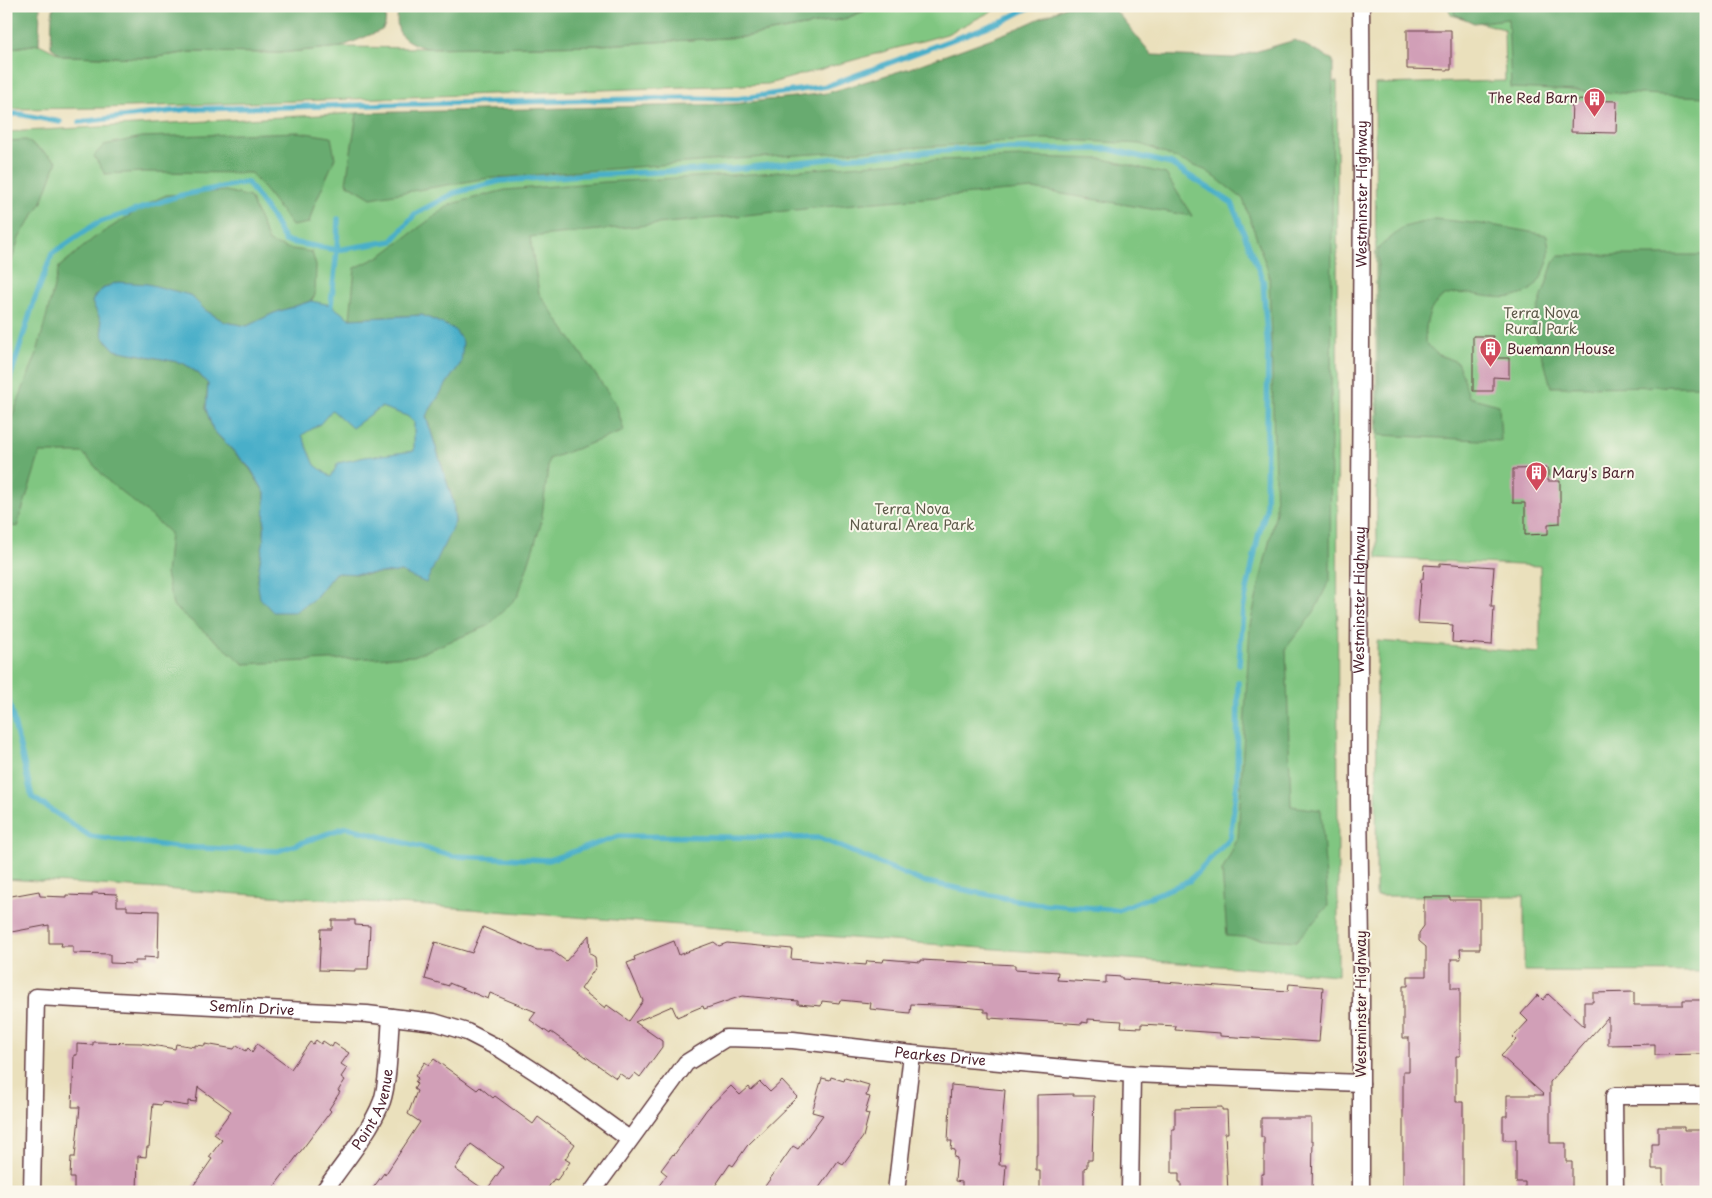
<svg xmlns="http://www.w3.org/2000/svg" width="1712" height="1198" viewBox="0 0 1712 1198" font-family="'Playpen Sans',sans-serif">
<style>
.green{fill:#80c681;stroke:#657256}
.forest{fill:#68ab6f;stroke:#59654d}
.water{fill:#4aafc9;stroke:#4a677a;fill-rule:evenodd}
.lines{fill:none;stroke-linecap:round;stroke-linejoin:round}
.stream{stroke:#4aafc9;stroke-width:5.5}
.building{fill:#d19fb7;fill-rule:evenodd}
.minor-casing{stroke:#623c41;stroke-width:19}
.minor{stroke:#fff;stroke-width:16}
.labels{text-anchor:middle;stroke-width:4;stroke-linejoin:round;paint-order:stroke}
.poi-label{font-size:14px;fill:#4a1f2b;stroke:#fbf7ec;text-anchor:start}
.street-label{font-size:14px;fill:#4a1f2b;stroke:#fbf7ec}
.park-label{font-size:14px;fill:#5d5949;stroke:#fbf7ec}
</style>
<rect width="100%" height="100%" fill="#fbf7ec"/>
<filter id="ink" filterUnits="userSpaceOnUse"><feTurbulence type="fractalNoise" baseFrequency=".02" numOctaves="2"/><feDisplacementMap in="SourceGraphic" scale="10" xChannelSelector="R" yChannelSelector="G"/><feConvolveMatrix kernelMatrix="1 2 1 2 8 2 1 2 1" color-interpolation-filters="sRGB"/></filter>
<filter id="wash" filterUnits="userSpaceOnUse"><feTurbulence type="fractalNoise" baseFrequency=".0096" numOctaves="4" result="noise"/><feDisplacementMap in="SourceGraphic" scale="20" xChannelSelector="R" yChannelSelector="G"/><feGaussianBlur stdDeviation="1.12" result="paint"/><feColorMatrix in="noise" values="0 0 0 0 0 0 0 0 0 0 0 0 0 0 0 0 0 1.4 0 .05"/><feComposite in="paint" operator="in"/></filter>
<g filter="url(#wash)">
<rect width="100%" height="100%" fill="#eae0bc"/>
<!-- green -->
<path class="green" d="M877,6H1002L947,34L768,84L103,108L6,109V49L39,44L63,56L150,58L190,52L279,53L341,47L425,48L600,45L743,37L844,19Z
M1448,6H1706V972L1524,971V896H1376L1377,641L1540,653V566L1377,558L1375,84L1505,81L1504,29L1451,15Z
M959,82H1337L1338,975L443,907L6,879V132L357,113L685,121Z"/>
<!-- forest -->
<path class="forest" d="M6,6H40L39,44L6,49Z
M54,6H387L385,25L382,30L341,47L279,53L190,52L150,58L62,56L51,47L52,15Z
M399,6H877L844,19L743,37L600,45L425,48C401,40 393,33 399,6Z
M1067,6H1112L1152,55L1234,58L1295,40L1333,60L1330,579L1314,612L1286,648L1291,806L1321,810L1328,906L1296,941L1227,936L1222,871L1238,838L1250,625L1276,512L1269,274L1243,199L1207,171L1141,144L1045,139L736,159L482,179L371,198L346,183L357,113L734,104L827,93L910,68L1014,30Z
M1454,6H1706V97L1511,88L1508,19L1474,23L1454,14Z
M299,132L331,137L335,158L314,206L309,223L292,226L272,199L251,173L144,172L105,174L94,156L104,145L142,137Z
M26,140L57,161L42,202L19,238L6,279V141Z
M1024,157L1104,159L1166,174L1192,216L1033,189L864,203L530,237L539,293L616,404L624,431L549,459L541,524L518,596L488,626L414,656L244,664L173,606L166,574L170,533L151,516L108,481L83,453H40L17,527L8,525L6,432L37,353L59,267L94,238L151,202L166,195L226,191L250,197L269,242L286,248L312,252L316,266L315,295L311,301L274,313L247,326L225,322L205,310L190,295L106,286L95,295L92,302L101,321L103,337L115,350L183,363L198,373L208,384L206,409L213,430L250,469L265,493L264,537L257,580L315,598L335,573L363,574L401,572L455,523L453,501L426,416L449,380L461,363L454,329L422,315L350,319L355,268L382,255L451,204L505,190L605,182L751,174L910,161Z
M1435,219L1491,225L1547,235C1550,253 1550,259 1542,276C1517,322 1461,276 1437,302C1426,313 1426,327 1425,342L1437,354L1457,362L1463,376L1469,397L1499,405L1501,441L1379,435L1378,248L1404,227Z
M1559,255H1706V386L1551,387L1544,361L1532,327L1553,263Z"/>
<!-- water -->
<path class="water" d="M118,282L148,284L190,295L205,310L225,322L247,326L274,313L311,301L331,305L350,319L422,315L454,329L463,342L461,363L449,380L426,416L453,501L455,522L426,583L401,572L363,574L335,573L315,598L295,612H273L260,598L257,580L264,537L265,493L250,468L213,430L206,409L208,384L198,373L183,363L115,350L103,337L101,321L92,302C97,290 107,286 118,282ZM381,407L407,416L414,422V451L365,457L338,463L331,477L315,465L302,435L320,424L332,410L352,428Z"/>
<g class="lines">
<!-- stream -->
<path class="stream" d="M6,114H19L60,122
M80,122L189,109L687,98L737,99L827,86L1005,20L1032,6
M331,305L337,250L338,219
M6,391L34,301L52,254L97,223L178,196L247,182L271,216L285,241L337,250L392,241L415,214L454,193L500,181L580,175L733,169L838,158L970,149H1109L1171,164L1232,203L1263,281L1268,351L1266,510L1259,533L1243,609L1239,664
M6,690L32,797L90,836L175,847L278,851L346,827L453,856L549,860L619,836L820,838L921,881L1030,903L1118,910L1189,881L1230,838L1237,784L1238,682"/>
</g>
<g id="blocks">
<!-- building -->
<path class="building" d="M1407,30H1451V70L1407,69Z
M1572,100L1617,101L1616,133L1571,132Z
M1473,336H1493V358H1509V378L1493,377V391H1473Z
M1548,468V481H1560V523L1548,524V534L1525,535V503H1513V469Z
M1440,563L1494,567L1491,606H1494L1492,645L1452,642L1453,625L1418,623L1421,579H1423L1424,565L1440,566Z
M39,891L40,896L66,897V895L92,896V893L117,894V906H127V910L159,911L158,958L144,957V961H135V964L110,963V954L73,953V946H61L62,943H49V925L6,933V897Z
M1424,897H1450V900H1480V949H1460L1461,959H1451V988H1460V1056H1456V1102H1463V1192H1403V1071H1409V1038H1403V986H1408V976H1426V947L1419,941V933L1424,926Z
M332,920H355V925L370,926L368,969H355V971L319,970L321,929H332Z
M483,927L537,950H551L566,961L589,935L590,954L595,957L596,967L581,989L605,1008L607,1005L629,1021L643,1001L627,963L635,960L634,957L674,941L679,955L714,942L719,946L727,943L792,949L791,959L866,965L867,961L883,962L884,959L921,962V960L1015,965V969L1058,972L1057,980L1106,983V976L1122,977V979L1288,991L1289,984L1323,987L1319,1042L1220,1036V1033L1175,1030L1176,1026L1141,1024V1028L1121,1027L1122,1021L1088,1019V1023L1082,1022V1024L989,1018V1012H984V1009L955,1006L911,1004L910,1013L870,1009L871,1003L840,1000L839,1003L822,1001L821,1006L798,1004V1001L742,996L704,1009L703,1006L677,1017L672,1006L635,1022L662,1041V1047L640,1077L635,1073L629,1080L619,1073L616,1078L551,1032L550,1034L530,1020L536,1012L490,993L488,999L449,983V986L425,979L435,942L472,953Z
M1634,992V1005H1683V1000H1706V1041H1704V1054L1655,1055V1044L1608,1045V1017L1550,1082V1143H1566V1162H1572V1192H1525V1182H1516V1140H1503V1116H1507V1095H1544L1501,1056L1516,1040L1513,1037L1528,1021L1521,1014L1538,995L1543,1000L1548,994L1584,1027V1002H1593V993Z
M316,1040L321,1044L323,1041L332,1047L334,1043L349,1053L341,1064L347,1068L341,1077L345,1080L338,1091L340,1092L329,1109L331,1111L270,1192H189L212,1159L209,1157L222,1140L214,1134L231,1111L198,1087L196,1102L188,1101V1106L162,1102L161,1105L153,1104L149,1147H147L146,1157L138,1156L137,1192H74V1178H70L71,1157H75L80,1107H72L74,1055H77V1044L93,1045V1042L140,1043L175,1049L176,1044L195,1047V1045L205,1046V1044L234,1049L237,1045L246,1051L248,1048L252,1052L257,1044L291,1069L310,1042L313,1044Z
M434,1059L477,1090L480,1087L493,1098L495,1096L533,1124L538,1117L575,1144L565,1159L570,1162L557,1180L554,1179L545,1192H370L384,1173L385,1175L420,1122L408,1114L417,1091L414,1089L417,1084L415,1082L418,1078L415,1076L425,1062L429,1065ZM471,1144L503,1167L486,1191L455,1169Z
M831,1077L844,1081L845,1078L869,1085L866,1096L870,1097L865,1113L869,1114L863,1137L843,1164L838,1161L816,1192H761L793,1146L798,1149L823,1115L812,1112L822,1078L830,1080Z
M782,1081L797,1097L747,1146L733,1166L730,1164L711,1192H654L667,1175L661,1170L673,1154L674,1155L707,1109L731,1086L740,1095L749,1087L751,1090L760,1082L770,1092Z
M951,1085L1005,1090L999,1165H1006L1004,1192H962V1182L955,1181L957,1158L954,1157L955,1150L951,1149L952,1141H948Z
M1073,1094V1096H1094L1092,1160H1087V1167L1084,1168V1192H1040V1170H1036V1154H1037V1095Z
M1222,1107V1110H1227L1228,1133H1225L1228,1192H1181V1182H1179V1173H1172V1129H1175V1108Z
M1261,1118H1311V1140H1313L1312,1192H1261V1174H1264V1137H1261Z
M1658,1127H1684V1130H1706L1705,1192H1663V1169H1652V1144H1658Z"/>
</g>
</g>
<g filter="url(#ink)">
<use href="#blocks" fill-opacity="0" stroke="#623c41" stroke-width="1"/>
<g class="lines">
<defs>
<g id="minor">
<path id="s1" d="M32,1192L36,997L367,1014L434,1022L467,1032L502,1050L545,1078L629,1139"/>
<path id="s2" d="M323,1192C341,1167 372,1129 382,1101C389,1080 389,1040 391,1017"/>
<path id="s3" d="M592,1192L686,1063L726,1038L793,1040L912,1054L1132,1074L1361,1083"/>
<path d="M896,1192L912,1054"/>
<path d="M1130,1192L1132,1074"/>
<path id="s4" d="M1361,1192V947L1359,800V665L1362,181L1361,6"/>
<path d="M1615,1192L1614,1096H1706"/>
</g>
</defs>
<!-- minor casing -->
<use href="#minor" class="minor-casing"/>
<!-- minor -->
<use href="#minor" class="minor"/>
</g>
</g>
<!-- icons -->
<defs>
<symbol id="building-pin" viewBox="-11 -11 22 30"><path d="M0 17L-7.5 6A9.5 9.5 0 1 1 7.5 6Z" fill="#d1495b" stroke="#fbf7ec"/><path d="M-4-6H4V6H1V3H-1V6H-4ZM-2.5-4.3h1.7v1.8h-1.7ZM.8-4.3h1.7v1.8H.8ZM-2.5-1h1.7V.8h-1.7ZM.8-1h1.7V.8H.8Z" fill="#fff"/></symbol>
</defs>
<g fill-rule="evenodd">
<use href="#building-pin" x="1582" y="86" width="25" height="34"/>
<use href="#building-pin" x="1478" y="336" width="25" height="34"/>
<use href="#building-pin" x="1524" y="460" width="25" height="34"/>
</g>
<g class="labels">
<!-- poi labels -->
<g class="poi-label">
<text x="1578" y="103" text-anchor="end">The Red Barn</text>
<text x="1507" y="354">Buemann House</text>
<text x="1552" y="478">Mary's Barn</text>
</g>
<!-- street labels -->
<g class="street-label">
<text dy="5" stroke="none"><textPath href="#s4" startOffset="998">Westminster Highway</textPath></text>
<text dy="5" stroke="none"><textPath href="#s4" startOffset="592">Westminster Highway</textPath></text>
<text transform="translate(1361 1004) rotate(-90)" y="5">Westminster Highway</text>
<text dy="5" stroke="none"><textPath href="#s1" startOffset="411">Semlin Drive</textPath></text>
<text dy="5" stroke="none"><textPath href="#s3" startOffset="422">Pearkes Drive</textPath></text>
<text dy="5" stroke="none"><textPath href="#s2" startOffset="98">Point Avenue</textPath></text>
</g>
<!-- park labels -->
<g class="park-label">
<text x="1541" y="318">Terra Nova<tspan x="1541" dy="16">Rural Park</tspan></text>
<text x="912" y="514">Terra Nova<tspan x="912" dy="16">Natural Area Park</tspan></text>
</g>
</g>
<!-- margin -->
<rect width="1712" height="1198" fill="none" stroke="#fbf7ec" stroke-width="25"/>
</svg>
